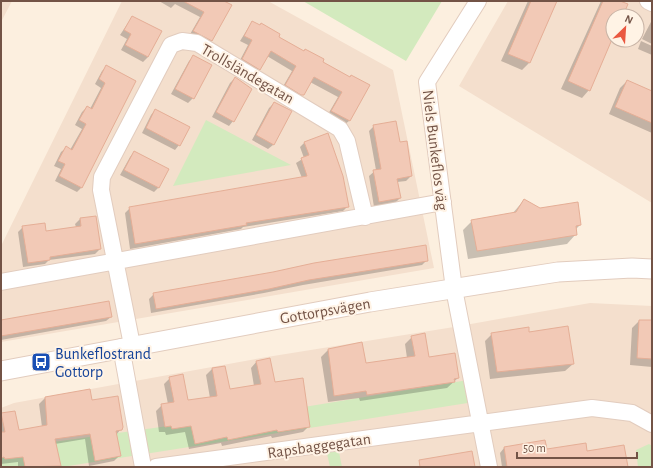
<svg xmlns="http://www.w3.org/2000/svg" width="653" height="468" viewBox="0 0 653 468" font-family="'Alegreya Sans',sans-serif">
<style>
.residential{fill:#f4dfcd;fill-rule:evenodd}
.green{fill:#d3eabe}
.shadow{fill:#0003}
.building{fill:#f2c9b6;stroke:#e5ae96}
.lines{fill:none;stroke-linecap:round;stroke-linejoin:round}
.minor-casing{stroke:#e2ccbe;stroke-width:18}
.tertiary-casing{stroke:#e2ccbe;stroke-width:21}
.minor{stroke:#fff;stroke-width:16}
.tertiary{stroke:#fff;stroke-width:19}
.labels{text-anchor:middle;stroke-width:4;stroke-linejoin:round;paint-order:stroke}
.street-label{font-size:16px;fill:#735346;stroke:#fff3e5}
.transit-label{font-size:16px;fill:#164399;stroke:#fff3e5;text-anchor:start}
</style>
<rect width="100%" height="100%" fill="#fcefdf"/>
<!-- residential -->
<path class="residential" d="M1,1H12L1,22Z
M122,1H268L393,70L434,268L1,342V246Z
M508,1H652V203L459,86ZM613,16H637V40H613Z
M590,303L652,306V467H1V408L14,403L267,357L454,327Z"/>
<!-- green -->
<path class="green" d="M303,1H442L406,61Z
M206,120L291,165L173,186Z
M468,380L474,402L62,467H1V458L41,452L53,442L304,407Z
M649,444L652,446V467H638L636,450Z
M338,447L342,467H330L326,449Z"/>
<!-- shadow -->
<path class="shadow" d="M159,1H222L212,41L207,45L189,36L200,17L175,4L171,8Z
M528,1H556L529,63L522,70L501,61Z
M601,1H617L621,16H613V35L589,90L582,98L561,89Z
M132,17L161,32L148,57L143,62L121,50L127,39L120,35Z
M652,20V44L642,39Z
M252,22L349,78L351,76L369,86L349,121L344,125L327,116L338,97L310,82L299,100L281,90L292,71L267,56L255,74L238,64L248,45L240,41Z
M641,41L652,46V55L638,49Z
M194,57L210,66L193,98L188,103L171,94L189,61Z
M107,66L115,122L81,188L77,192L55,181L61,169L54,166L61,152L66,148L70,150L82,129L75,125L82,112L87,107L90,109L101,88L95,84L102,71Z
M235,78L233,121L229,126L212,117L230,83Z
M627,81L652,92V133L609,114L620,88Z
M274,103L291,112L273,145L268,149L252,140L269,108Z
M155,110L179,145L175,150L142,133L151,115Z
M374,126L399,143L411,176L406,181L397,182L400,198L395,203L374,207L369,176L376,170L369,131Z
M305,142L348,206L343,211L243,227L241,229L130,249L125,213L130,208L302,178L296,163L304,158L300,147Z
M134,152L159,187L154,192L120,175L130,157Z
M524,200L539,209L580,225L575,230L576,234L567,244L468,259L463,230L472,221L512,214Z
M95,217L100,249L95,254L49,260L45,264L23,267L18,232L23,227L45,232L76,227L75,224L80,219Z
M427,260L422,265L303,285L264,293L151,313L149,299L154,294Z
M111,317L106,321L1,340V321Z
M639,321H652V367L630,365L632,328Z
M528,333L573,364L565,371L490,379L485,341L492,334Z
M412,337L429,358L458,378L447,388L360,401L359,398L328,402L321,357L328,350L361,344L365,364L407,358L405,344Z
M257,361L309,426L303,432L272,438L271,436L222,446L221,443L189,449L185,432L166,435L165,432H159L156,411L162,405L168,404L164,384L170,378L187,401L210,398L206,375L212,369L224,367L229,390L254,386L251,368Z
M45,398L91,401L121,429L116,435L120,455L114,461L89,466L85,439L55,444L60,465L58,467H18V462L1,464V415L18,431L42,427L39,404Z
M504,448L586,452L627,467H502L500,453Z"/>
<!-- building -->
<path class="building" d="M183,1H224L232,5L212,41L193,31L204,12Z
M531,1H557L530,63L508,54Z
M603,1H620L628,4L623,16H613V37L590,91L568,81Z
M132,16L162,31L148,57L125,45L131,34L124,30Z
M252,21L260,25L261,23L280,34L279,37L304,51L305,49L324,59L323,62L350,77L351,75L370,85L350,121L331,111L342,92L314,77L304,95H301L285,85L296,66L271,51L260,70L242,59L252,40L244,36Z
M193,55L212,65L194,99L175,89Z
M106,65L136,81L82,188L59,176L65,164L58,161L66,146L72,150L86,124L79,120L87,106L92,109L105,83L99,79Z
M235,77L252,89L234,122L216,112Z
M627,80L652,91V123L615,107Z
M274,102L292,111L274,145L256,135Z
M155,109L190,127L180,146L146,128Z
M396,121L400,142L407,141L412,176L397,179L401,198L379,202L373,170L381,169L373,125Z
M328,133L343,176L349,207L246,223L247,225L135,244L129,207L307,176L301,158L309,155L304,142Z
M134,151L169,169L159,188L124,170Z
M524,199L540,208L578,202L581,225L576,226L577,235L477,251L471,220L516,212Z
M96,216L101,249L50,257V260L28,263L22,226L45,223L46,231L81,226L80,218Z
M426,245L428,261L309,280L269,289L156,309L153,293L273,272L314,263Z
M109,301L112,317L1,336V320Z
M639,320H652V359L637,358Z
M568,326L574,364L497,372L491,333L529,327V332Z
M425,333L429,357L455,353L459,378L454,379L455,382L367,395L366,391L334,396L328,349L362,342L366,363L415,356L411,336Z
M270,358L275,382L303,378L310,427L278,432L277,430L228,440L227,437L195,444L191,426L172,429L171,426L165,427L161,404L174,402L169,377L183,374L188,400L217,396L212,368L225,366L230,389L261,384L256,361Z
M90,389L92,400L118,396L123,427L122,430L116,431L121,456L95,461L90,434L55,439L61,466L25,467L23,457L5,459L4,457L1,458V432H5L1,413L15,411L19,430L47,425L45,397Z
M545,440L547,449L586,443L587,451L624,445L628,467H507L504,447Z
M472,451L475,467H420L419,460Z"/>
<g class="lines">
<defs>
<path id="minor" d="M478,1L427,82L454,289L489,467
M648,1L652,3
M1,282L443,202
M132,345L101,190L102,177L171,45L182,41L197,43L340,129L347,141L365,217
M121,347L143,467
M156,467L592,408L632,413L652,424"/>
<path id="tertiary" d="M1,371L370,302L558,272L632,268L652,269"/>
</defs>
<!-- minor casing -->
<use href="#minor" class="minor-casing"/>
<!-- tertiary casing -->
<use href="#tertiary" class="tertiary-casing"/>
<!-- minor -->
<use href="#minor" class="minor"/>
<!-- tertiary -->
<use href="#tertiary" class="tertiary"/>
</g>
<!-- icons -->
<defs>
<symbol id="bus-square" viewBox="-11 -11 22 22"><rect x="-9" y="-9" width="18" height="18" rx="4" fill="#1a4fb4" stroke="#fff3e5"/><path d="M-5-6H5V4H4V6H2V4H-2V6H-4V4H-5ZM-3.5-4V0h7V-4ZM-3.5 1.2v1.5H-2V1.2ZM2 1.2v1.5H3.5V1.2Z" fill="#fff"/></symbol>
</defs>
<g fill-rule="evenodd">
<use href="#bus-square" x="30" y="351" width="22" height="22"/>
</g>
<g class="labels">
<!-- street labels -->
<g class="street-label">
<text transform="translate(248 73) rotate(30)" y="6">Trollsländegatan</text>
<text transform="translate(436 150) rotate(83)" y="6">Niels Bunkeflos väg</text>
<text transform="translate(325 310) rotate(-10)" y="6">Gottorpsvägen</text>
<text transform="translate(319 445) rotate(-8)" y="6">Rapsbaggegatan</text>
</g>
<!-- transit labels -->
<g class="transit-label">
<text x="55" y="359">Bunkeflostrand<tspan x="55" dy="18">Gottorp</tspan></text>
</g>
</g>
<!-- border -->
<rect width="653" height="468" fill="none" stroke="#735346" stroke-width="4"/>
<!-- north arrow -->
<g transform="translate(625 28) rotate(25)"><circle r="19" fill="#fff3e5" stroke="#c7b3a5"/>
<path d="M0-3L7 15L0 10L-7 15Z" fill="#ea5840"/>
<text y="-6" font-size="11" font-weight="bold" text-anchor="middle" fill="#735346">N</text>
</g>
<!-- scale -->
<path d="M517 452v6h120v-6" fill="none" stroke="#735346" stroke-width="2"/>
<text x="523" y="452" font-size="12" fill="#735346" stroke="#fff3e5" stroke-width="3" paint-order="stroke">50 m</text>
</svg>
